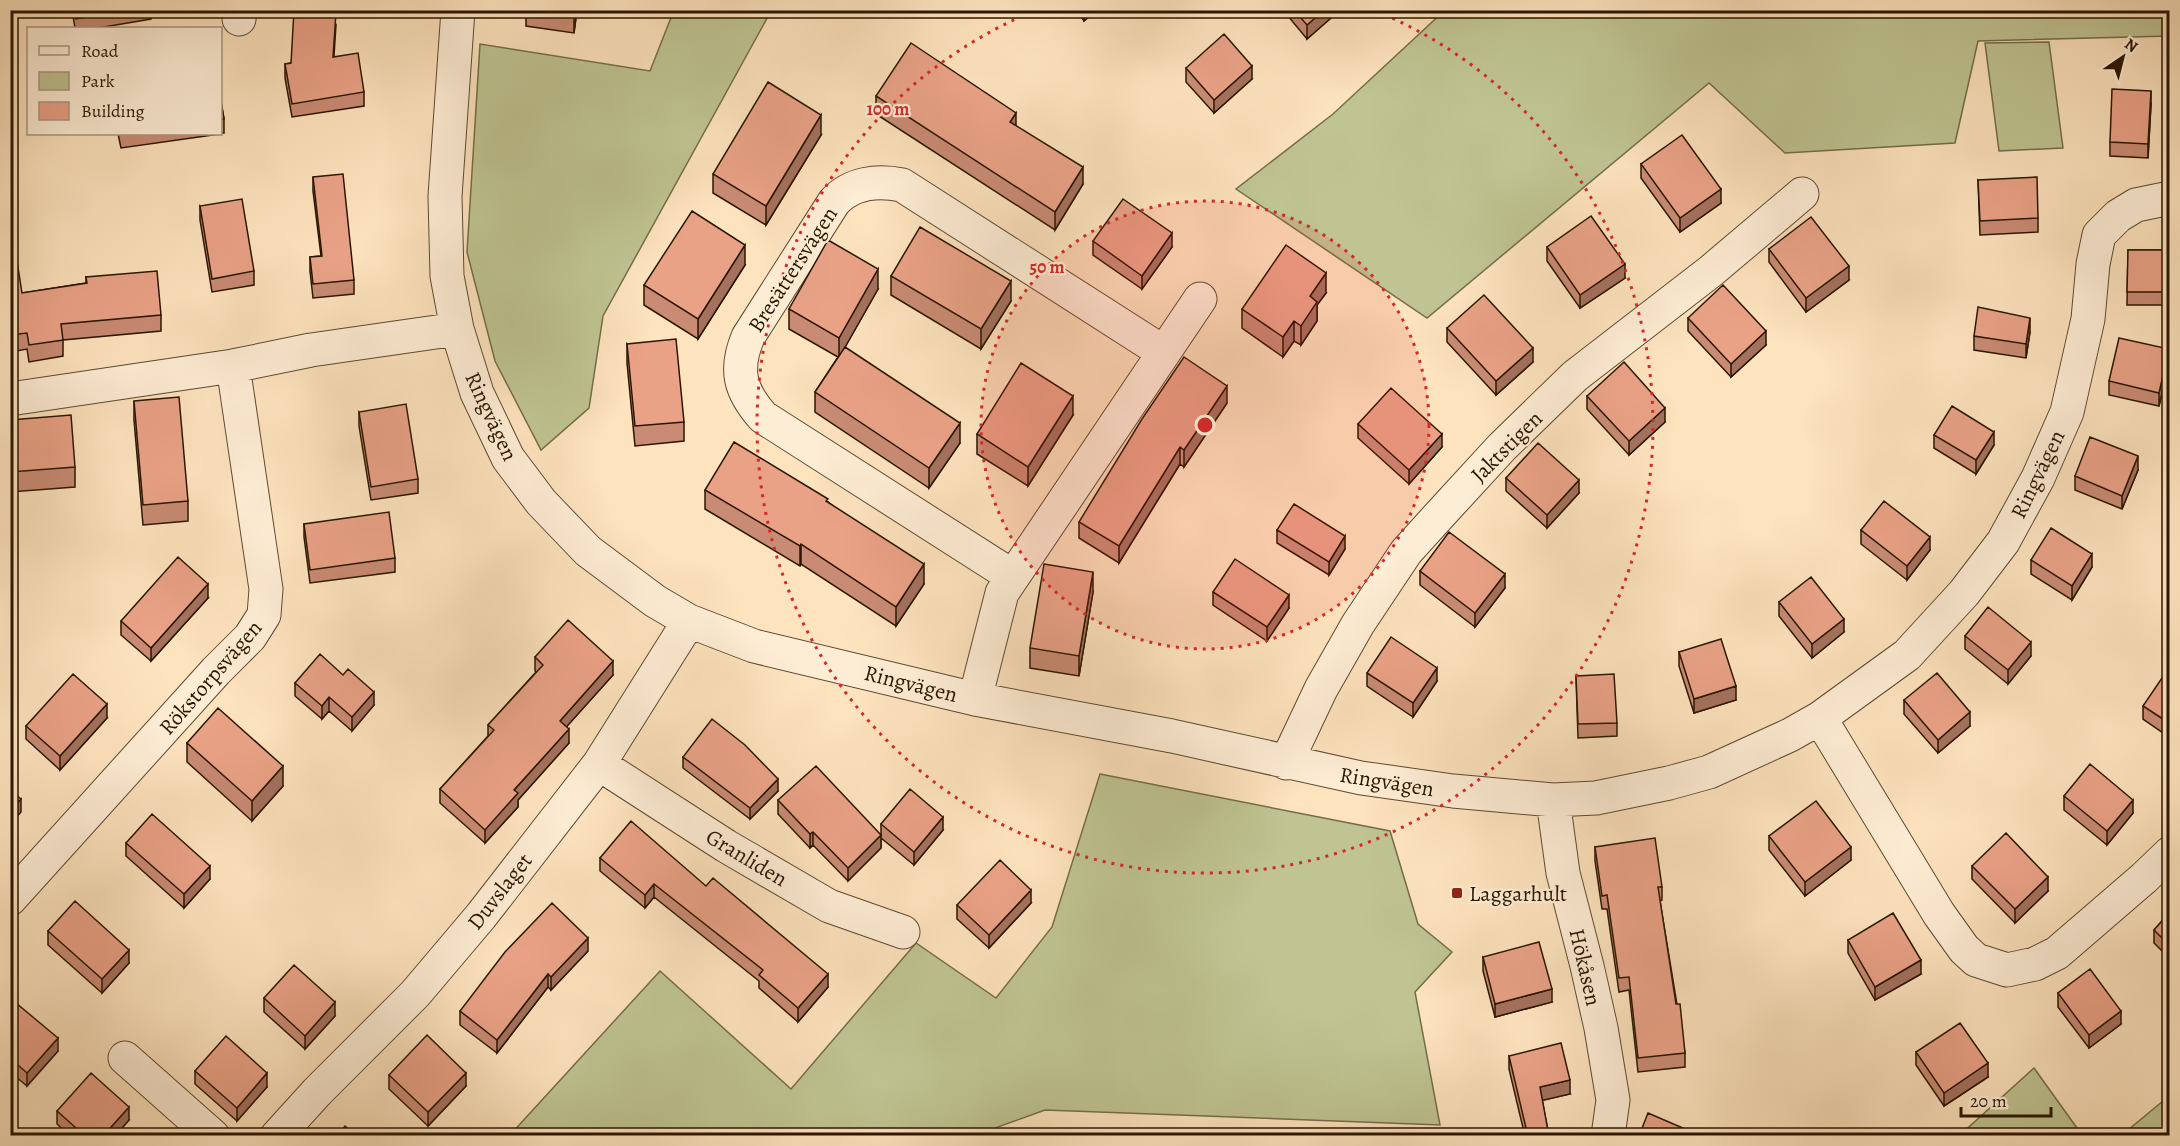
<svg xmlns="http://www.w3.org/2000/svg" width="2180" height="1146" viewBox="0 0 2180 1146" font-family="Alegreya,serif">
<style>
.green{fill:#bfc492;stroke:#746d49;stroke-width:1.5}
.lines{fill:none;stroke-linecap:round;stroke-linejoin:round}
.minor-casing{stroke:#5f4930;stroke-width:35}
.minor{stroke:#feedd5;stroke-width:33}
.wall{fill:#c98b74;stroke:#2a1600;stroke-width:1.5}
.shaded-wall{fill:#a4715e;stroke:#2a1600;stroke-width:1.5}
.building{fill:#eaa287;stroke:#2a1600;stroke-width:1.5}
.ring{fill:none;stroke:#d62828;stroke-width:3;stroke-dasharray:3 6}
.poi-dot{fill:#8f2418;stroke:#feedd5;stroke-width:2}
.labels{text-anchor:middle;stroke-width:4.5;stroke-linejoin:round;paint-order:stroke}
.street-label{font-size:22px;fill:#2a1600;stroke:#feedd5}
.poi-label{font-size:22px;fill:#2a1600;stroke:#feedd5;text-anchor:start}
.centre{fill:#d62828;stroke:#feedd5;stroke-width:3}
.ring-label{font-size:18px;text-anchor:middle;font-weight:bold;fill:#d62828;stroke:#feedd5;stroke-width:4.5;stroke-linejoin:round;paint-order:stroke}
</style>
<rect width="100%" height="100%" fill="#fde3be"/>
<filter id="stains"><feTurbulence type="fractalNoise" baseFrequency=".00333" numOctaves="4"/><feColorMatrix values="0 0 0 0 .2 0 0 0 0 .09 0 0 0 0 .02 0 0 0 .5 -.17"/></filter>
<radialGradient id="worn" r=".72"><stop offset=".6" stop-color="#630" stop-opacity="0"/><stop offset="1" stop-color="#630" stop-opacity=".3"/></radialGradient>
<!-- green -->
<path class="green" d="M674,10L771,11L603,316L589,408L541,450L495,361L467,252L480,44L650,71Z
M1444,11L2169,10L2170,36L1978,41L1955,143L1785,153L1709,83L1427,318L1236,189L1333,114Z
M2049,42L2063,148L1999,151L1985,43Z
M1100,774L1390,831L1418,924L1452,952L1415,992L1440,1125L1045,1110L995,1128L992,1136L510,1135L660,971L791,1089L916,943L996,998L1052,927Z
M2034,1068L2082,1135H1960Z
M2169,1096V1135H2122Z"/>
<g class="lines">
<defs>
<path id="minor" d="M458,10L445,196L447,276L457,329L477,393L508,458L541,502L588,551L655,601L689,621L754,646L975,699L1172,736L1361,778L1453,791L1553,800L1596,798L1669,783L1709,772L1790,735L1820,718L1907,655L1964,593L2003,542L2038,478L2067,412L2088,319L2093,264L2099,235L2118,216L2136,205L2170,198
M239,19L240,10
M10,399L233,366L311,350L457,329
M1012,576L763,417C740,391 734,370 748,337L834,202C851,183 877,180 902,185L1163,352
M975,699L1002,593L1200,299
M1820,718L1939,914L1964,949L1976,960L2007,970L2035,964L2057,953L2144,878L2170,853
M1286,763L1321,689L1358,624L1406,552L1445,509L1502,447L1575,376L1711,271L1802,194
M599,764L726,846L829,906L903,932
M1553,800L1563,873L1587,966L1601,1028L1613,1100L1608,1136
M10,899L216,671L250,637L264,615L266,589L233,366
M125,1058L213,1136
M277,1136L317,1092L415,994L481,916L599,764L689,621"/>
</defs>
<!-- minor casing -->
<use href="#minor" class="minor-casing"/>
<!-- minor -->
<use href="#minor" class="minor"/>
</g>
<!-- wall -->
<path class="wall" d="M72,10H151V19L98,28H75Z
M526,10H577L574,33L526,26Z
M1076,10H1097L1084,21Z
M1283,10H1340L1307,39Z
M336,25L334,56L364,92V106L292,117L285,78V64L291,63Z
M1186,68L1252,79L1214,113L1186,82Z
M220,95L224,119V133H220Z
M876,96L1083,184L1055,230L876,114Z
M2151,104L2148,158L2110,156V142Z
M118,134H220L121,148Z
M821,135L766,225L713,193V174Z
M1641,164L1721,203L1680,232L1641,178Z
M313,177L354,280V294L313,298L310,271V257L321,256L313,191Z
M1978,180L2038,218V232L1980,235Z
M200,206L254,271V285L212,292L200,220Z
M1093,241L1172,247L1142,289L1093,255Z
M1547,247L1625,278L1580,308L1547,261Z
M1769,249L1849,280L1806,312L1769,262Z
M2128,250H2169V305H2127Z
M10,262L22,293L86,283V277L161,315V331L63,340V356L29,362L27,349L10,352Z
M745,265L698,339L644,305V285Z
M891,276L1011,301L981,349L891,295Z
M878,289L845,347L960,443L929,488L815,412V392L838,357L789,329V309Z
M1326,293L1317,305V321L1301,345L1294,341L1283,357L1242,328V309Z
M1688,318L1766,345L1731,377L1688,331Z
M1447,328L1533,362L1496,395L1447,342Z
M2030,332L2026,358L1974,350V336Z
M627,344L684,422V441L635,446L627,363Z
M2169,363L2159,406L2109,395V381Z
M1587,396L1665,422L1629,455L1587,409Z
M134,401L188,501V521L143,525L134,420Z
M1227,403L1184,467L1180,464L1119,563L1079,538V522Z
M359,412L418,479V493L371,500L359,426Z
M1073,415L1028,486L977,454V434Z
M10,420L75,467V487L10,492Z
M1358,424L1442,447L1409,484L1358,438Z
M1934,435L1994,445L1976,474L1934,448Z
M2138,470L2122,509L2075,490V476Z
M1506,478L1579,493L1547,528L1506,491Z
M705,490L828,502L924,584L896,626L801,564L800,566L705,509Z
M304,524L395,558V572L310,583L304,537Z
M1277,530L1345,549L1329,575L1277,543Z
M1861,530L1930,550L1907,580L1861,544Z
M2031,560L2092,567L2072,600L2031,574Z
M1420,571L1505,588L1475,627L1420,585Z
M1093,592L1079,676L1030,668V648Z
M1213,592L1289,608L1267,641L1213,605Z
M208,598L151,661L121,635V621Z
M1779,602L1844,632L1812,658L1779,616Z
M1965,636L2031,656L2008,684L1965,649Z
M1679,652L1736,700L1694,713L1679,666Z
M535,657L613,675L566,727L569,743L518,800V807L485,843L440,803V789L488,736V725L536,672L535,671Z
M1367,673L1437,681L1413,717L1367,686Z
M1576,676L1617,723V736L1578,738Z
M2169,678V737L2143,719V706Z
M295,683L374,705L352,731L329,711L322,719L295,696Z
M1904,700L1970,726L1938,753L1904,714Z
M107,718L60,770L26,739V726Z
M187,743L283,786L252,821L187,762Z
M683,757L778,791L750,819L683,768Z
M2064,796L2133,813L2107,845L2064,810Z
M778,800L881,835V824L943,830L914,865L881,838V848L848,881L813,845L810,848L778,814Z
M1769,836L1851,860L1805,896L1769,850Z
M126,843L210,879L184,908L126,856Z
M1595,847L1662,887V900L1660,901L1685,1053V1067L1638,1072L1629,990L1619,992L1607,909H1602L1595,861Z
M600,858L706,886L828,987L798,1022L759,988V981L654,897L645,908L600,871Z
M1972,866L2048,891L2015,923L1972,879Z
M1031,903L989,948L957,919V905Z
M2169,913V958L2154,943V930Z
M48,931L129,963L102,993L48,945Z
M1848,940L1921,974L1875,1000L1848,953Z
M588,951L551,990L548,987L497,1053L460,1025V1011Z
M1483,957L1552,1002L1495,1017L1483,971Z
M2058,993L2121,1024L2089,1048L2058,1007Z
M10,998L58,1051L27,1086L10,1072Z
M264,998L335,1016L305,1049L264,1012Z
M1916,1052L1988,1077L1944,1106L1916,1065Z
M1509,1056L1570,1094L1542,1100L1549,1136L1523,1128L1509,1069Z
M195,1071L267,1087L237,1121L195,1084Z
M389,1075L466,1086L428,1126L389,1089Z
M57,1111L129,1120L115,1136H70L57,1124Z"/>
<!-- shaded-wall -->
<path class="shaded-wall" d="M574,10H577L574,33Z
M1084,10H1097L1084,21Z
M1324,10H1340L1307,39V25Z
M1252,66V79L1214,113V100Z
M2151,91V104L2148,158V144Z
M1016,113V131L1010,122Z
M821,115V135L766,225V206Z
M1083,167V184L1055,230V212Z
M1721,189V203L1680,232V218Z
M1172,233V247L1142,289V276Z
M745,245V265L698,339V319Z
M1625,264V278L1580,308V295Z
M1849,266V280L1806,312V298Z
M878,269V289L839,358V338Z
M1326,273V293L1317,305V321L1301,345V326L1310,296Z
M1011,281V301L981,349V329Z
M2030,318V332L2026,358V344Z
M1294,321V341L1283,357V337Z
M1766,331V345L1731,377V364Z
M1533,348V362L1496,395V381Z
M2169,349V363L2159,406V393Z
M1227,386V403L1184,467V450Z
M1073,396V415L1028,486V467Z
M1665,408V422L1629,455V441Z
M960,423V443L929,488V468Z
M1994,432V445L1976,474V460Z
M1442,434V447L1409,484V470Z
M1180,447V464L1119,563V546Z
M2138,456V470L2122,509V496Z
M1579,480V493L1547,528V515Z
M1345,536V549L1329,575V562Z
M1930,537V550L1907,580V566Z
M801,544V564L800,566V546Z
M2092,554V567L2072,600V586Z
M924,564V584L896,626V607Z
M1093,572V592L1079,676V656Z
M1505,574V588L1475,627V613Z
M208,584V598L151,661V648Z
M1289,595V608L1267,641V627Z
M1844,619V632L1812,658V644Z
M2031,642V656L2008,684V670Z
M613,661V675L560,734V721Z
M1437,668V681L1413,717V703Z
M1736,686V700L1694,713V699Z
M374,692V705L352,731V717Z
M329,697V711L322,719V706Z
M107,704V718L60,770V756Z
M1970,712V726L1938,753V740Z
M569,729V743L518,800V807L485,843V830L514,790Z
M283,766V786L252,821V801Z
M778,779V791L750,819V808Z
M21,799V812L10,824V810Z
M2133,800V813L2107,845V831Z
M943,817V830L914,865V852Z
M813,832V845L810,848V834Z
M881,835V848L848,881V868Z
M1851,847V860L1805,896V882Z
M210,866V879L184,908V894Z
M2048,877V891L2015,923V909Z
M654,884V897L645,908V895Z
M1031,890V903L989,948V935Z
M588,938V951L551,990V977Z
M129,950V963L102,993V979Z
M1921,960V974L1875,1000V987Z
M548,974V987L497,1053V1040Z
M828,974V987L798,1022V1008Z
M1552,989V1002L1495,1017V1004Z
M335,1002V1016L305,1049V1036Z
M2121,1011V1024L2089,1048V1035Z
M58,1038V1051L27,1086V1073Z
M1988,1063V1077L1944,1106V1093Z
M267,1073V1087L237,1121V1108Z
M466,1073V1086L428,1126V1112Z
M1570,1080V1094L1540,1101V1087Z
M129,1107V1120L115,1136H103Z"/>
<!-- building -->
<path class="building" d="M74,10H123L76,19Z
M294,10L336,12L333,57L358,53L364,92L292,104L285,64L291,63Z
M554,10H574V13Z
M1294,10H1324L1307,25Z
M1224,34L1252,66L1214,100L1186,68Z
M911,43L1016,113L1010,122L1083,167L1055,212L876,96Z
M768,82L821,115L766,206L713,174Z
M2112,89L2151,91L2148,144L2110,142Z
M220,95L224,119L220,120Z
M1682,135L1721,189L1680,218L1641,164Z
M343,174L354,280L313,284L310,257L322,256L313,177Z
M2037,177L2038,218L1980,221L1978,180Z
M242,199L254,271L212,279L200,206Z
M1123,199L1172,233L1142,276L1093,241Z
M692,211L745,245L698,319L644,285Z
M1591,216L1625,264L1580,295L1547,247Z
M1811,217L1849,266L1806,298L1769,249Z
M920,227L1011,281L981,329L891,276Z
M828,240L878,269L839,338L789,309Z
M1286,245L1326,273L1310,296L1317,302L1301,326L1294,321L1283,337L1242,309Z
M2128,250H2169V292H2127Z
M17,261L22,293L87,283L86,277L157,271L161,315L61,324L63,340L29,345L27,333L10,335V262Z
M1723,285L1766,331L1731,364L1688,318Z
M1484,295L1533,348L1496,381L1447,328Z
M1978,307L2030,318L2026,344L1974,336Z
M2119,338L2169,349L2159,393L2109,381Z
M676,339L684,422L635,426L627,344Z
M845,347L960,423L929,468L815,392Z
M1184,357L1227,386L1184,450L1180,447L1119,546L1079,522L1142,419Z
M1624,362L1665,408L1629,441L1587,396Z
M1021,363L1073,396L1028,467L977,434Z
M1391,388L1442,434L1409,470L1358,424Z
M179,397L188,501L143,505L134,401Z
M406,404L418,479L371,487L359,412Z
M1952,406L1994,432L1976,460L1934,435Z
M71,415L75,467L10,472V420Z
M2090,437L2138,456L2122,496L2075,476Z
M734,442L828,499L826,501L924,564L896,607L801,544L800,546L705,490Z
M1538,443L1579,480L1547,515L1506,478Z
M1884,501L1930,537L1907,566L1861,530Z
M1294,504L1345,536L1329,562L1277,530Z
M389,512L395,558L310,570L304,524Z
M2051,528L2092,554L2072,586L2031,560Z
M1449,532L1505,574L1475,613L1420,571Z
M178,557L208,584L151,648L121,621Z
M1235,559L1289,595L1267,627L1213,592Z
M1044,564L1093,572L1079,656L1030,648Z
M1811,577L1844,619L1812,644L1779,602Z
M1988,607L2031,642L2008,670L1965,636Z
M568,620L613,661L560,721L569,729L514,790L518,793L485,830L440,789L494,730L488,725L543,665L535,657Z
M1391,637L1437,668L1413,703L1367,673Z
M1721,639L1736,686L1694,699L1679,652Z
M320,654L343,675L348,669L374,692L352,717L329,697L322,706L295,683Z
M1937,673L1970,712L1938,740L1904,700Z
M73,674L107,704L60,756L26,726Z
M1614,674L1617,723L1578,724L1576,676Z
M2164,675L2169,678V723L2143,706Z
M218,708L283,766L252,801L187,743Z
M712,719L745,745L778,779L750,808L683,757Z
M2090,764L2133,800L2107,831L2064,796Z
M816,766L881,835L848,868L813,832L810,834L778,800Z
M910,789L943,817L914,852L881,824Z
M10,790L21,799L10,810Z
M1816,801L1851,847L1805,882L1769,836Z
M152,814L210,866L184,894L126,843Z
M631,821L706,886L713,878L828,974L798,1008L759,975L763,970L654,884L645,895L600,858Z
M2006,833L2048,877L2015,909L1972,866Z
M1655,838L1662,887H1658L1676,1004H1680L1685,1053L1638,1058L1629,977L1619,978L1607,895L1602,896L1595,847Z
M1000,860L1031,890L989,935L957,905Z
M75,901L129,950L102,979L48,931Z
M552,903L588,938L551,977L548,974L497,1040L460,1011L505,952Z
M1893,913L1921,960L1875,987L1848,940Z
M2169,913V945L2154,930Z
M1539,942L1552,989L1495,1004L1483,957Z
M294,965L335,1002L305,1036L264,998Z
M2090,969L2121,1011L2089,1035L2058,993Z
M10,998L58,1038L27,1073L10,1058Z
M1960,1023L1988,1063L1944,1093L1916,1052Z
M427,1035L466,1073L428,1112L389,1075Z
M226,1036L267,1073L237,1108L195,1071Z
M1561,1043L1570,1080L1540,1087L1549,1136H1490L1489,1134L1526,1128L1509,1056Z
M91,1073L129,1107L103,1136H85L57,1111Z
M1648,1113L1699,1135V1136H1639Z
M345,1126L357,1136H337Z"/>
<!-- distance rings -->
<circle cx="1205" cy="425" r="224" fill="#d62828" fill-opacity=".12"/>
<g class="ring">
<circle cx="1205" cy="425" r="224"/>
<path d="M1376 11A448 448 0 1 1 1034 11"/>
</g>
<!-- markers -->
<rect class="poi-dot" x="1451" y="887" width="12" height="12" rx="3"/>
<g class="labels">
<!-- street labels -->
<g class="street-label">
<text transform="translate(792 269) rotate(-57)" y="8">Bresättersvägen</text>
<text transform="translate(492 416) rotate(65)" y="8">Ringvägen</text>
<text transform="translate(1506 446) rotate(-45)" y="8">Jaktstigen</text>
<text transform="translate(2037 474) rotate(-64)" y="8">Ringvägen</text>
<text transform="translate(210 677) rotate(-49)" y="8">Rökstorpsvägen</text>
<text transform="translate(911 683) rotate(14)" y="8">Ringvägen</text>
<text transform="translate(1387 781) rotate(9)" y="8">Ringvägen</text>
<text transform="translate(747 857) rotate(31)" y="8">Granliden</text>
<text transform="translate(499 891) rotate(-52)" y="8">Duvslaget</text>
<text transform="translate(1586 967) rotate(77)" y="8">Hökåsen</text>
</g>
<!-- poi labels -->
<g class="poi-label">
<text x="1469" y="901">Laggarhult</text>
</g>
</g>
<circle cx="1205" cy="425" r="9" class="centre"/>
<g class="ring-label">
<text x="888" y="115">100 m</text>
<text x="1047" y="273">50 m</text>
</g>
<!-- margin -->
<rect width="2180" height="1146" fill="none" stroke="#fde3be" stroke-width="36"/>
<rect x="12" y="12" width="2156" height="1122" fill="none" stroke="#2a1600" stroke-width="3"/>
<rect x="18" y="18" width="2144" height="1110" fill="none" stroke="#2a1600" stroke-width="1.5"/>
<!-- legend -->
<rect x="27" y="27" width="195" height="108" fill="#feedd5" stroke="#a99780" stroke-width="1.5"/>
<rect x="39" y="46" width="30" height="9" fill="#feedd5" stroke="#a99780" stroke-width="1.5"/>
<text x="81" y="57" font-size="18" fill="#2a1600">Road</text>
<rect x="39" y="72" width="30" height="18" fill="#bfc492" stroke="#a99780" stroke-width="1.5"/>
<text x="81" y="87" font-size="18" fill="#2a1600">Park</text>
<rect x="39" y="102" width="30" height="18" fill="#eaa287" stroke="#a99780" stroke-width="1.5"/>
<text x="81" y="117" font-size="18" fill="#2a1600">Building</text>
<!-- north arrow -->
<g transform="translate(2123 57) rotate(35)" stroke="#feedd5" stroke-width="4.5" paint-order="stroke">
<path d="M0-4.5L10 22L0 15L-10 22Z" fill="#2a1600"/>
<text y="-9" font-size="16" font-weight="bold" text-anchor="middle" fill="#2a1600">N</text>
</g>
<!-- scale -->
<path d="M1961 1107v9h90v-9" fill="none" stroke="#2a1600" stroke-width="3"/>
<text x="1970" y="1107" font-size="18" fill="#2a1600" stroke="#feedd5" stroke-width="4.5" paint-order="stroke">20 m</text>
<rect width="100%" height="100%" filter="url(#stains)"/>
<rect width="100%" height="100%" fill="url(#worn)"/>
</svg>
